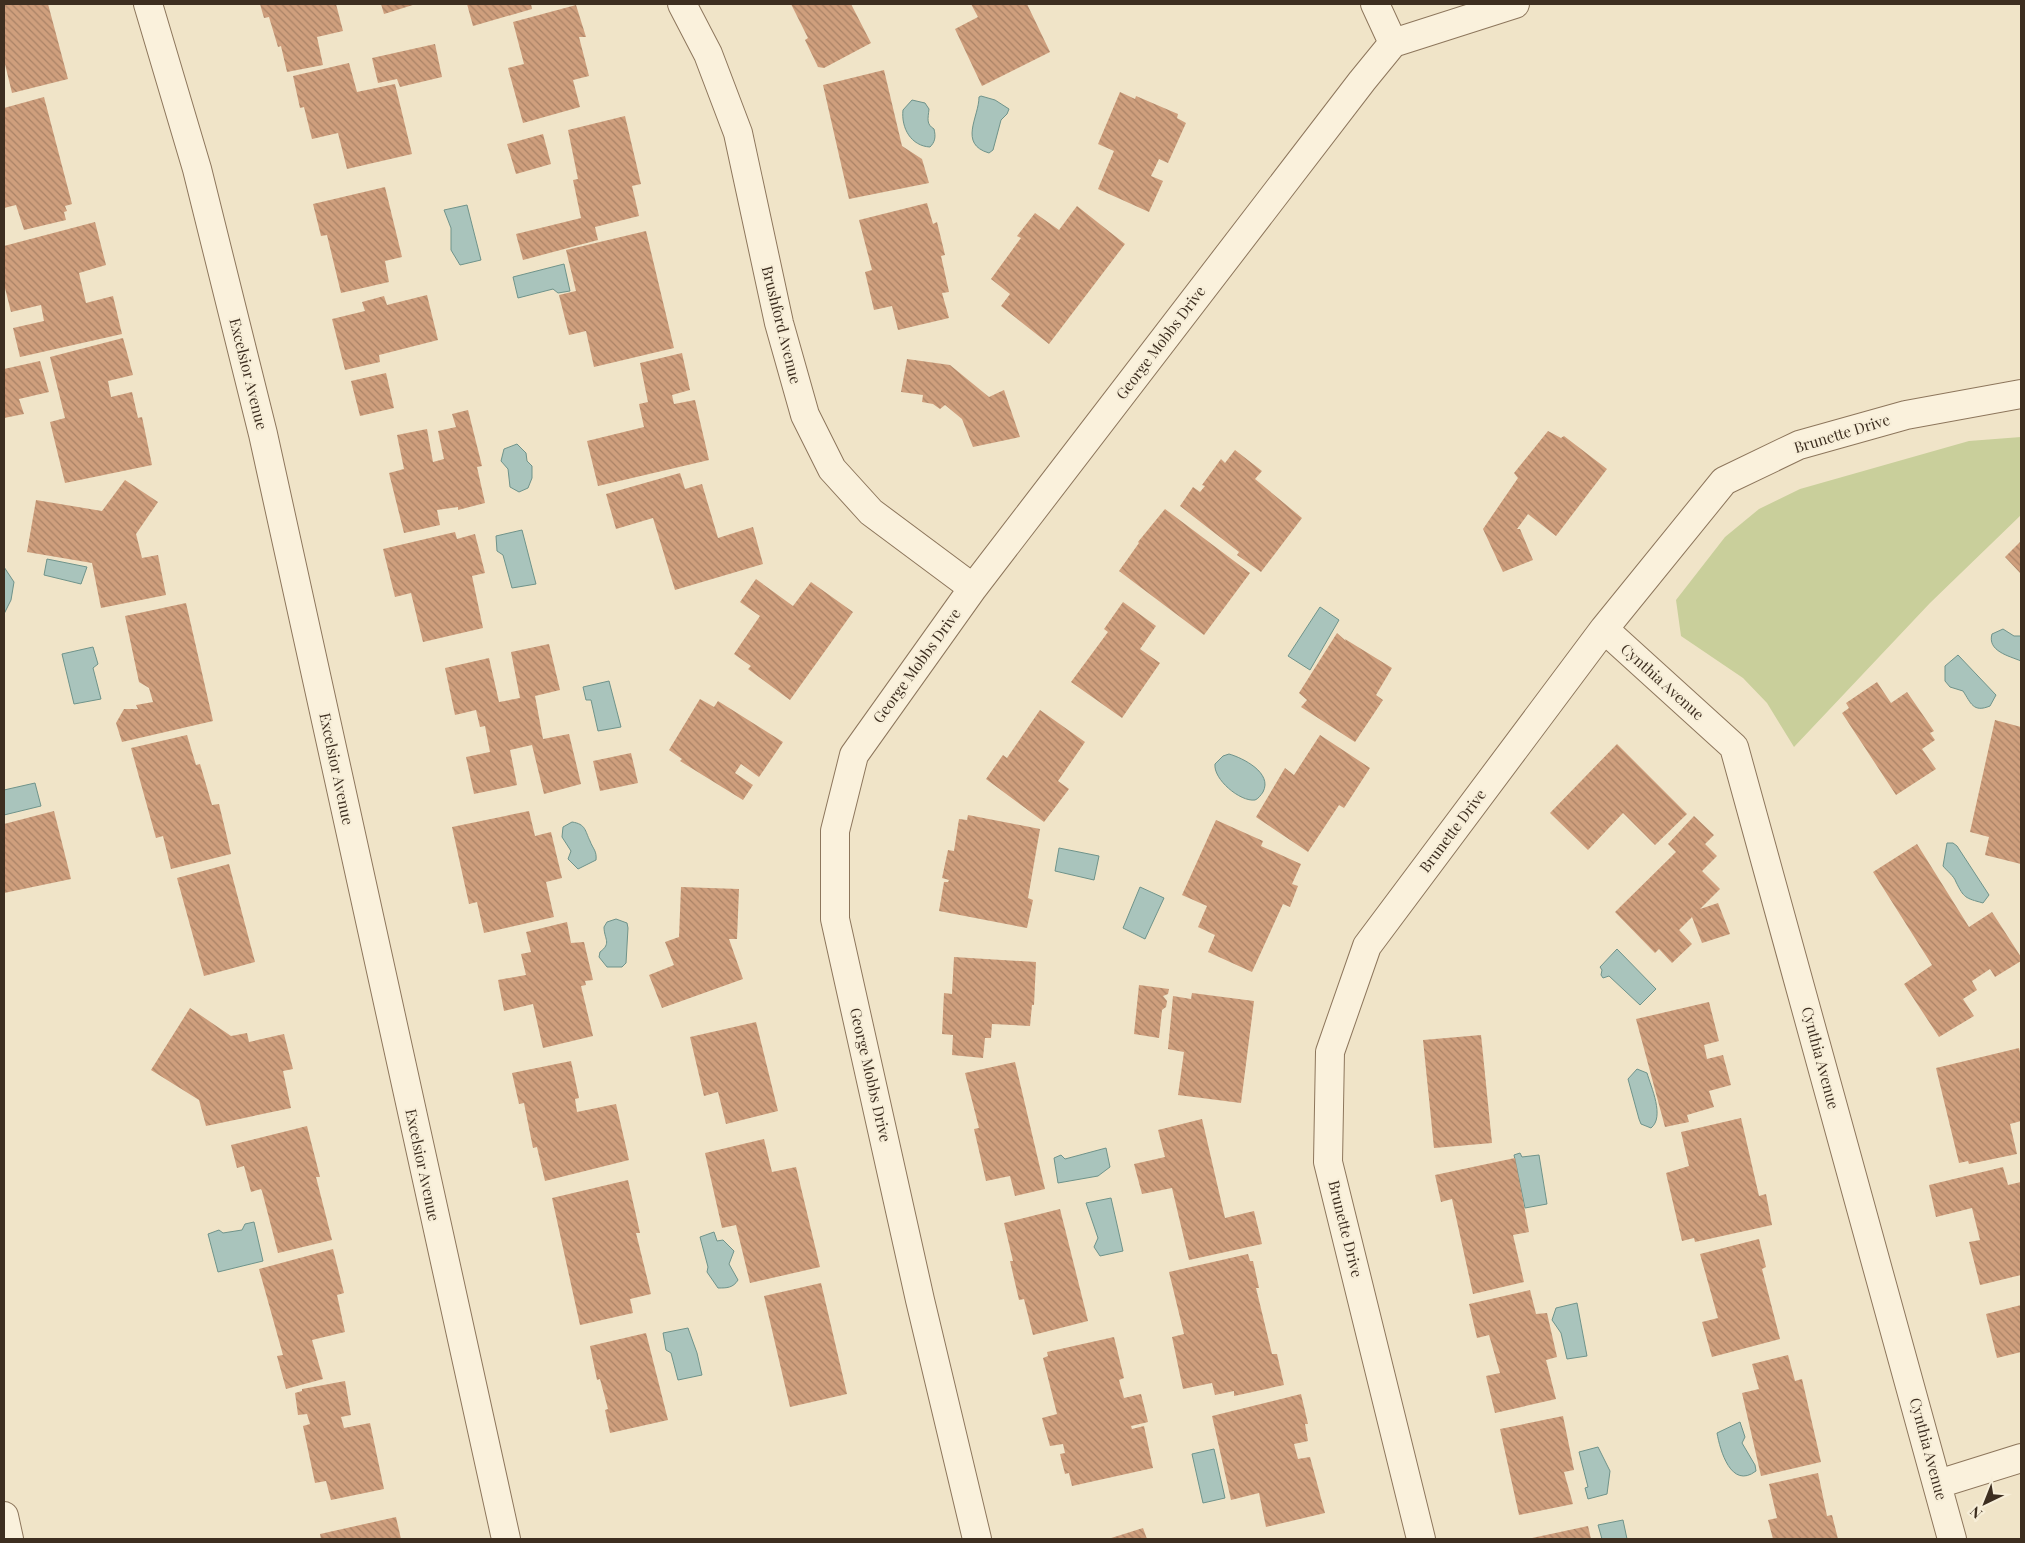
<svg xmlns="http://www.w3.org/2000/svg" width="2025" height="1543" viewBox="0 0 2025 1543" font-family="'Playfair Display',serif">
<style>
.park{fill:#c9cf9b}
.water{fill:#a9c4bc;stroke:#6f938a}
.building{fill:url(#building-back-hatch)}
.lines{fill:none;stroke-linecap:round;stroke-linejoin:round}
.minor-casing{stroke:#8d765c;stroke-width:30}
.minor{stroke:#faf1dc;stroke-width:28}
.labels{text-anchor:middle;stroke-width:4;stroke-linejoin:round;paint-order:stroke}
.street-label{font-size:15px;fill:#3d2e20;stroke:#f7eed8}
</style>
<defs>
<pattern id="building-back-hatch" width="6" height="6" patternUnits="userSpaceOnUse" patternTransform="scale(1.25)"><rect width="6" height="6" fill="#cf9f7d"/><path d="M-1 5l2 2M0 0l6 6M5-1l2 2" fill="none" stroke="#a98266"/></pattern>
</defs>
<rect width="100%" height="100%" fill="#f0e4c8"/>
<!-- park -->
<path class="park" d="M2021,437V515L1930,603L1794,747L1767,703L1743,678L1681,636L1676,600L1725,537L1759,509L1800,489L1969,441Z"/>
<!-- water -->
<path class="water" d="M981,96L995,100L1009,109L1007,114L1001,120L993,150L989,153C958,144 979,117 979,97Z
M912,100L925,103L929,109C928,119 926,124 934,129C936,137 935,142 930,147C911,146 901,128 903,110Z
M467,205L481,260L460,265L451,250V228L444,210Z
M564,264L570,291L558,293L553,289L518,298L513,277Z
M517,444L526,453L527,461L532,466V478L528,488L519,492L510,487L508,469L501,461L504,449Z
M522,530L536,584L512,588L503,555L497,551L496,536Z
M47,559L87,567L81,584L44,575Z
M4,567L14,582L11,600L4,614Z
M1320,607L1339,620L1310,670L1288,656Z
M2003,629L2014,636H2021V661C2009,656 1987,651 1992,634Z
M93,647L98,664L93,668L101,699L74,704L62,654Z
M1958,655L1996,695L1990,706C1973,713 1971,703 1963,691L1950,687L1945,681V666Z
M609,681L621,727L598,731L591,700H586L583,687Z
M1229,754C1243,758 1273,773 1263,792C1261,795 1258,799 1255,800C1240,802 1213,779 1215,764L1223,756Z
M35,783L41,806L4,815V819V790Z
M572,822C586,824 585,831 590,841C593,849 597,851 596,860L578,869L568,859L571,851L562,837L563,827Z
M1947,843H1953L1957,846L1989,895L1983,903C1965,898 1964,898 1956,882C1954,876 1947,871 1943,866Z
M1059,848L1099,856L1094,880L1055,871Z
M1140,887L1164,898L1145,939L1123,928Z
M616,919L627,923L628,928L626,963L622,967H607L599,957L600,952C612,943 604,939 604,927L607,922Z
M1617,949L1656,989L1640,1005L1609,976L1603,978L1601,975L1602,970L1600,967Z
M1637,1069L1647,1073C1651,1087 1665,1117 1651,1128L1641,1124L1639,1119L1628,1079Z
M1106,1148L1110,1167L1098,1176L1058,1183L1054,1158L1061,1155L1065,1159Z
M1520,1153L1522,1157L1539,1155L1547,1204L1525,1208L1514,1155Z
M1111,1198L1123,1251L1100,1256L1094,1247L1098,1238L1086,1203Z
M254,1222L263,1261L218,1272L208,1234L219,1230L223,1233L242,1230L245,1224Z
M714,1232L717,1241L723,1240L734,1251L729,1264L738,1280C733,1288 727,1288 718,1288L707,1272L708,1267L700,1237Z
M1577,1303L1587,1356L1567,1359L1561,1333L1552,1320L1556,1308Z
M688,1328L697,1353L702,1375L678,1380L671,1353L666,1350L663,1333Z
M1740,1422L1745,1437L1742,1443L1755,1465L1756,1471C1731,1490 1720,1450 1717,1433Z
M1598,1447L1610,1471L1607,1494L1588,1499L1585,1488L1588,1487L1579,1452Z
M1214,1449L1225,1498L1203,1503L1192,1454Z
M1623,1520L1627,1539H1602L1598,1525Z"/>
<!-- building -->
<path class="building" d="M4,4H48L68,79L12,93L4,60Z
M260,4H336L343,31L317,37L323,65L287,72L281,46L278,47L269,17L264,18Z
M381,4H416L384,14Z
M467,4H531L532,9L473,26Z
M791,4H851L871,43L824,68L818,67L805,40L808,38Z
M971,4H1027L1050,52L982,86L955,29L978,17Z
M576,5L586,37H579L589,76L573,80L580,107L523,123L508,68L524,64L513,22Z
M435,44L442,77L400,87L397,79L378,83L372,58Z
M349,63L357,92L395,84L412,154L347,169L338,133L312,139L304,107L300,108L293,76Z
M884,70L902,146L922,159L929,183L849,199L823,85Z
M1120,92L1135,99L1136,96L1178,114L1177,118L1186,123L1168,163L1159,159L1151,176L1163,181L1149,212L1098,189L1114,151L1098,144Z
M44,97L72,204L65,206L67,211L64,212L66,220L24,230L16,205L4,208V108Z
M625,116L641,184L632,186L639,216L595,227L598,240L523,260L516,234L581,218L573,180L578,179L568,130Z
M543,134L551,164L516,174L507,144Z
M385,187L402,257L385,261L389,282L341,293L327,235L321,236L313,204Z
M927,203L933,224L937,222L945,255L941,256L949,292L942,293L949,318L898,330L892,306L874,310L865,272L872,270L859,220Z
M1077,206L1125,244L1049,344L1001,306L1010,294L991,279L1021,238L1017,236L1035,213L1059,230Z
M95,222L106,265L79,273L86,303L113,296L122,334L20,357L13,328L44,321L41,305L11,312L4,284V246Z
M646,231L674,348L594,367L586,331L569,335L559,295L576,291L566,250Z
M427,295L438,340L379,355L380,362L345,370L332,319L365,311L362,302L384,296L387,305Z
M123,338L133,375L108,381L111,397L132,392L138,418L142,417L152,465L65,483L50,422L65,418L50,357Z
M682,353L690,390L672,395L674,404L695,400L709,460L598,486L587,441L644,427L639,404L648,402L640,363Z
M907,359L950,365L989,397L1004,390L1020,437L973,447L962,419L945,405L940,409L933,404L922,402L923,395L901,392Z
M40,361L49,392L19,399L24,414L4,418V369Z
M386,373L394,408L360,416L351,381Z
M468,410L482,466L477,467L485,503L458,510V507L437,510L440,525L404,533L389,473L404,469L397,435L427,429L433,462L444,459L438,431L456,427L452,414Z
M1548,431L1561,438L1564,436L1607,469L1556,536L1528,514L1517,529H1520L1533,560L1503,572L1483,529L1518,478L1514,473Z
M1235,450L1262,471L1255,479L1302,518L1261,572L1237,555L1239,552L1180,506L1193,487L1200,492L1205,486L1202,485L1221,459L1225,463Z
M680,473L685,489L702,484L718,538L753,527L763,564L675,590L653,518L616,529L606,494Z
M125,480L158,502L136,534L142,558L158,555L166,595L101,608L92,563L27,552L36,500L102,511Z
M1165,509L1250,573L1204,635L1119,571L1139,543L1138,542Z
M455,532L457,539L475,534L485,573L472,576L483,628L423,642L411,593L395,597L383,549Z
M2021,541V574L2005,557Z
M756,579L793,606L811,582L853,612L790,700L748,669L751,666L734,654L760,616L740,602Z
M1123,602L1156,626L1140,649L1160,663L1122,718L1071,682L1108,632L1104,629Z
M186,603L213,721L122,742L116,723L124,709H138L136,705L153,702L149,688L139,682L125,616Z
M1337,633L1346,641L1345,639L1392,668L1376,695L1383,700L1355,742L1301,707L1307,700L1299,693Z
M549,644L560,690L535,696L543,739L569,734L581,784L544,794L532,745L510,750L517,785L474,794L466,757L490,752L485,726L480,727L476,710L455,715L445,668L489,658L499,702L520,698L511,652Z
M1877,682L1891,703L1907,692L1934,731L1930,733L1935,740L1922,749L1936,769L1896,795L1842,713L1849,708L1846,703Z
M700,699L714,707L718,701L783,742L759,777L741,764L735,773L753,785L743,800L680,761L682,759L669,750Z
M1040,710L1085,742L1058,781L1069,789L1044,822L986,779L1003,755L1007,758Z
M1995,720L2021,727V864L1985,855L1989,837L1970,832Z
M187,735L196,765L200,764L212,805L219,804L231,854L171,869L163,836L156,838L131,748Z
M1320,735L1370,768L1344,808L1339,805L1308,852L1256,817L1285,768L1294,775Z
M1617,744L1687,814L1655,845L1623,813L1588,850L1550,813Z
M631,753L638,783L600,791L593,761Z
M54,811L71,879L4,893V824Z
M529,811L535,836L551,832L562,878L546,882L554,917L484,933L477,902L469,904L452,827Z
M968,815L1040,829L1028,898L1033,900L1027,928L939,911L944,882H948L949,880L942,878L948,850L954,851L959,819L967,820Z
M1694,816L1714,835L1705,844L1717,856L1702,871L1720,889L1700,909L1718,903L1730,934L1702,943L1692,917L1679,930L1692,944L1672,963L1659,949L1655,953L1615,912L1676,852L1668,844Z
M1216,820L1263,841L1261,846L1301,864L1292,884L1298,886L1290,907L1283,904L1252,972L1208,952L1215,935L1198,927L1207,906L1182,895Z
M1917,844L1969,927L1992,912L2021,957V961L1995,977L1990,969L1972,981L1977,990L1963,999L1974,1016L1939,1037L1904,984L1932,965L1873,872Z
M229,864L255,962L204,976L177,878Z
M681,887L739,889L737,939H729L743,979L662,1008L649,975L674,965L665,942L679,937Z
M567,922L571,943L584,942L593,980L585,981L586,985L581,986L593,1036L543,1048L533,1004L504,1011L498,980L526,975L521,954L531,952L526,932Z
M954,957L1036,962L1034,1005H1032L1030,1026L992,1024L991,1038H985L983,1058L952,1055L953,1035L942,1034L944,993L952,994Z
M1139,985L1169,989L1168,994L1163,996L1167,1001L1166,1007L1162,1010L1159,1038L1134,1034Z
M1192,993L1254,1001L1241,1103L1178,1095L1184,1052L1168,1049L1173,996L1191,999Z
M1709,1002L1719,1041L1704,1045L1707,1059L1723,1055L1731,1085L1709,1091L1714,1107L1687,1115L1689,1122L1665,1127L1636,1019Z
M190,1008L231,1036L247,1033L249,1042L284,1034L293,1069L283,1071L291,1108L206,1126L199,1100L151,1070Z
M756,1022L778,1111L726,1124L718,1092L704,1096L690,1037Z
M1481,1035L1492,1143L1434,1148L1423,1040Z
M2019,1048L2021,1058V1121L2010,1124L2017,1154L1969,1164L1968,1161L1959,1163L1936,1068Z
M571,1061L579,1098L575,1099L577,1112L616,1104L629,1160L545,1181L537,1147L533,1148L524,1103L519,1104L512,1073Z
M1015,1062L1045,1189L1015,1196L1010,1176L986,1181L974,1129L979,1128L965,1073Z
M1741,1118L1759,1196L1766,1194L1772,1225L1695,1242L1694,1238L1682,1241L1666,1173L1689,1166L1681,1132Z
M1202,1119L1225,1218L1254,1211L1262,1244L1189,1260L1172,1188L1142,1194L1134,1164L1165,1157L1158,1130Z
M307,1126L320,1177H316L332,1240L278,1253L262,1191L261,1189L251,1192L244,1166L237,1168L231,1145Z
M764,1139L772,1172L796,1167L820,1267L750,1283L736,1225L722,1228L705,1153Z
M1515,1158L1529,1232L1513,1235L1524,1282L1473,1294L1452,1199L1441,1202L1435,1175Z
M2003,1167L2008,1185L2021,1182V1275L1980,1285L1969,1242L1980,1240L1972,1208L1936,1217L1929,1185Z
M628,1180L640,1233H636L651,1294L630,1299L633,1313L580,1325L552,1198Z
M1060,1209L1088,1321L1033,1335L1024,1299L1019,1300L1010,1261H1013L1004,1223Z
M1759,1239L1766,1267L1762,1269L1780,1339L1712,1357L1702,1322L1718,1318L1700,1254Z
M333,1249L344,1293L337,1295L345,1332L312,1340L323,1379L286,1389L277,1356L283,1355L259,1269Z
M1248,1254L1250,1261H1253L1259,1288H1256L1272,1354H1277L1284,1385L1234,1396V1391L1215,1395L1212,1383L1183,1389L1172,1337L1184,1334L1169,1272Z
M821,1283L847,1394L790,1407L764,1296Z
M1530,1290L1536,1314L1547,1313L1557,1357L1546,1360L1556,1399L1495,1413L1486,1376L1500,1373L1489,1335L1477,1338L1469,1304Z
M2021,1305V1352L1997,1358L1986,1314Z
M646,1333L668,1420L610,1433L605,1410L608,1409L600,1379L597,1380L590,1346Z
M1114,1337L1124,1378L1119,1380L1124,1398L1141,1394L1148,1422L1131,1426L1132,1429L1144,1426L1153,1468L1072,1486L1069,1473L1065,1474L1060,1454L1065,1453L1063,1444L1050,1446L1042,1418L1057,1414L1043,1358L1048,1356L1047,1352Z
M1788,1355L1795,1381L1802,1379L1821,1462L1761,1476L1742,1393L1759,1389L1752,1364Z
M345,1381L351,1415L341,1417L344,1428L370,1423L384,1489L331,1500L326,1481L315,1483L303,1426L310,1424L307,1414L298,1415L295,1393L302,1391V1389Z
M1301,1394L1308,1424H1305L1308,1441L1294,1444L1298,1459L1310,1457L1325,1513L1266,1527L1259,1493L1231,1500L1212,1416Z
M1563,1416L1574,1470L1564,1472L1573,1504L1519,1515L1500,1429Z
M1818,1473L1827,1516L1832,1515L1838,1539H1773L1768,1520L1777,1518L1769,1484Z
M396,1517L401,1539H321L320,1534Z
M1588,1526L1591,1539H1532V1538Z
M1143,1528L1147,1539H1108Z"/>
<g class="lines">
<defs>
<path id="minor" d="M148,4L197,169L263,434L506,1539
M682,4L708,54L738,133L779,323L805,415L832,469L871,512L973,588
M1375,4L1393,43
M1604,629L1734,747L1952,1539
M1938,1484L2021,1458
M4,1516L9,1539
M977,1539L920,1300L835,919V831L854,755L973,588L1362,81L1393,43L1515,4
M1421,1539L1328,1162L1330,1052L1367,946L1604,629L1724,481L1799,445L1906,415L2021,394"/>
</defs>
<!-- minor casing -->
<use href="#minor" class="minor-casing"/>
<!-- minor -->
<use href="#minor" class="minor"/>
</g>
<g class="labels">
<!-- street labels -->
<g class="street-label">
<text transform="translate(781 325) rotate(76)" y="5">Brushford Avenue</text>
<text transform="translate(1161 343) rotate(-53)" y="5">George Mobbs Drive</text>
<text transform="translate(248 374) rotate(76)" y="5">Excelsior Avenue</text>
<text transform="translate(1842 434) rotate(-17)" y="5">Brunette Drive</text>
<text transform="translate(917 666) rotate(-54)" y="5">George Mobbs Drive</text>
<text transform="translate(1662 682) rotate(42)" y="5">Cynthia Avenue</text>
<text transform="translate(336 769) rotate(78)" y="5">Excelsior Avenue</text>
<text transform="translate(1453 831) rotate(-53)" y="5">Brunette Drive</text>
<text transform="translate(1820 1058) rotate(75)" y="5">Cynthia Avenue</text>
<text transform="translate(870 1075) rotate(77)" y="5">George Mobbs Drive</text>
<text transform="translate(422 1165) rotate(78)" y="5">Excelsior Avenue</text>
<text transform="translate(1345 1229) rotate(76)" y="5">Brunette Drive</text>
<text transform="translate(1928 1449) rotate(75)" y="5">Cynthia Avenue</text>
</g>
</g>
<!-- border -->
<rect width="2025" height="1543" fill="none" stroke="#3d2e20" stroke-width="10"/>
<!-- north arrow -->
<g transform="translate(1985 1503) rotate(223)" stroke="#f7eed8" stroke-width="4" paint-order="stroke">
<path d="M0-4L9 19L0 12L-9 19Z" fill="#3d2e20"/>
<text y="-8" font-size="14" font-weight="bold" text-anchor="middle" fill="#3d2e20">N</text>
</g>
</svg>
